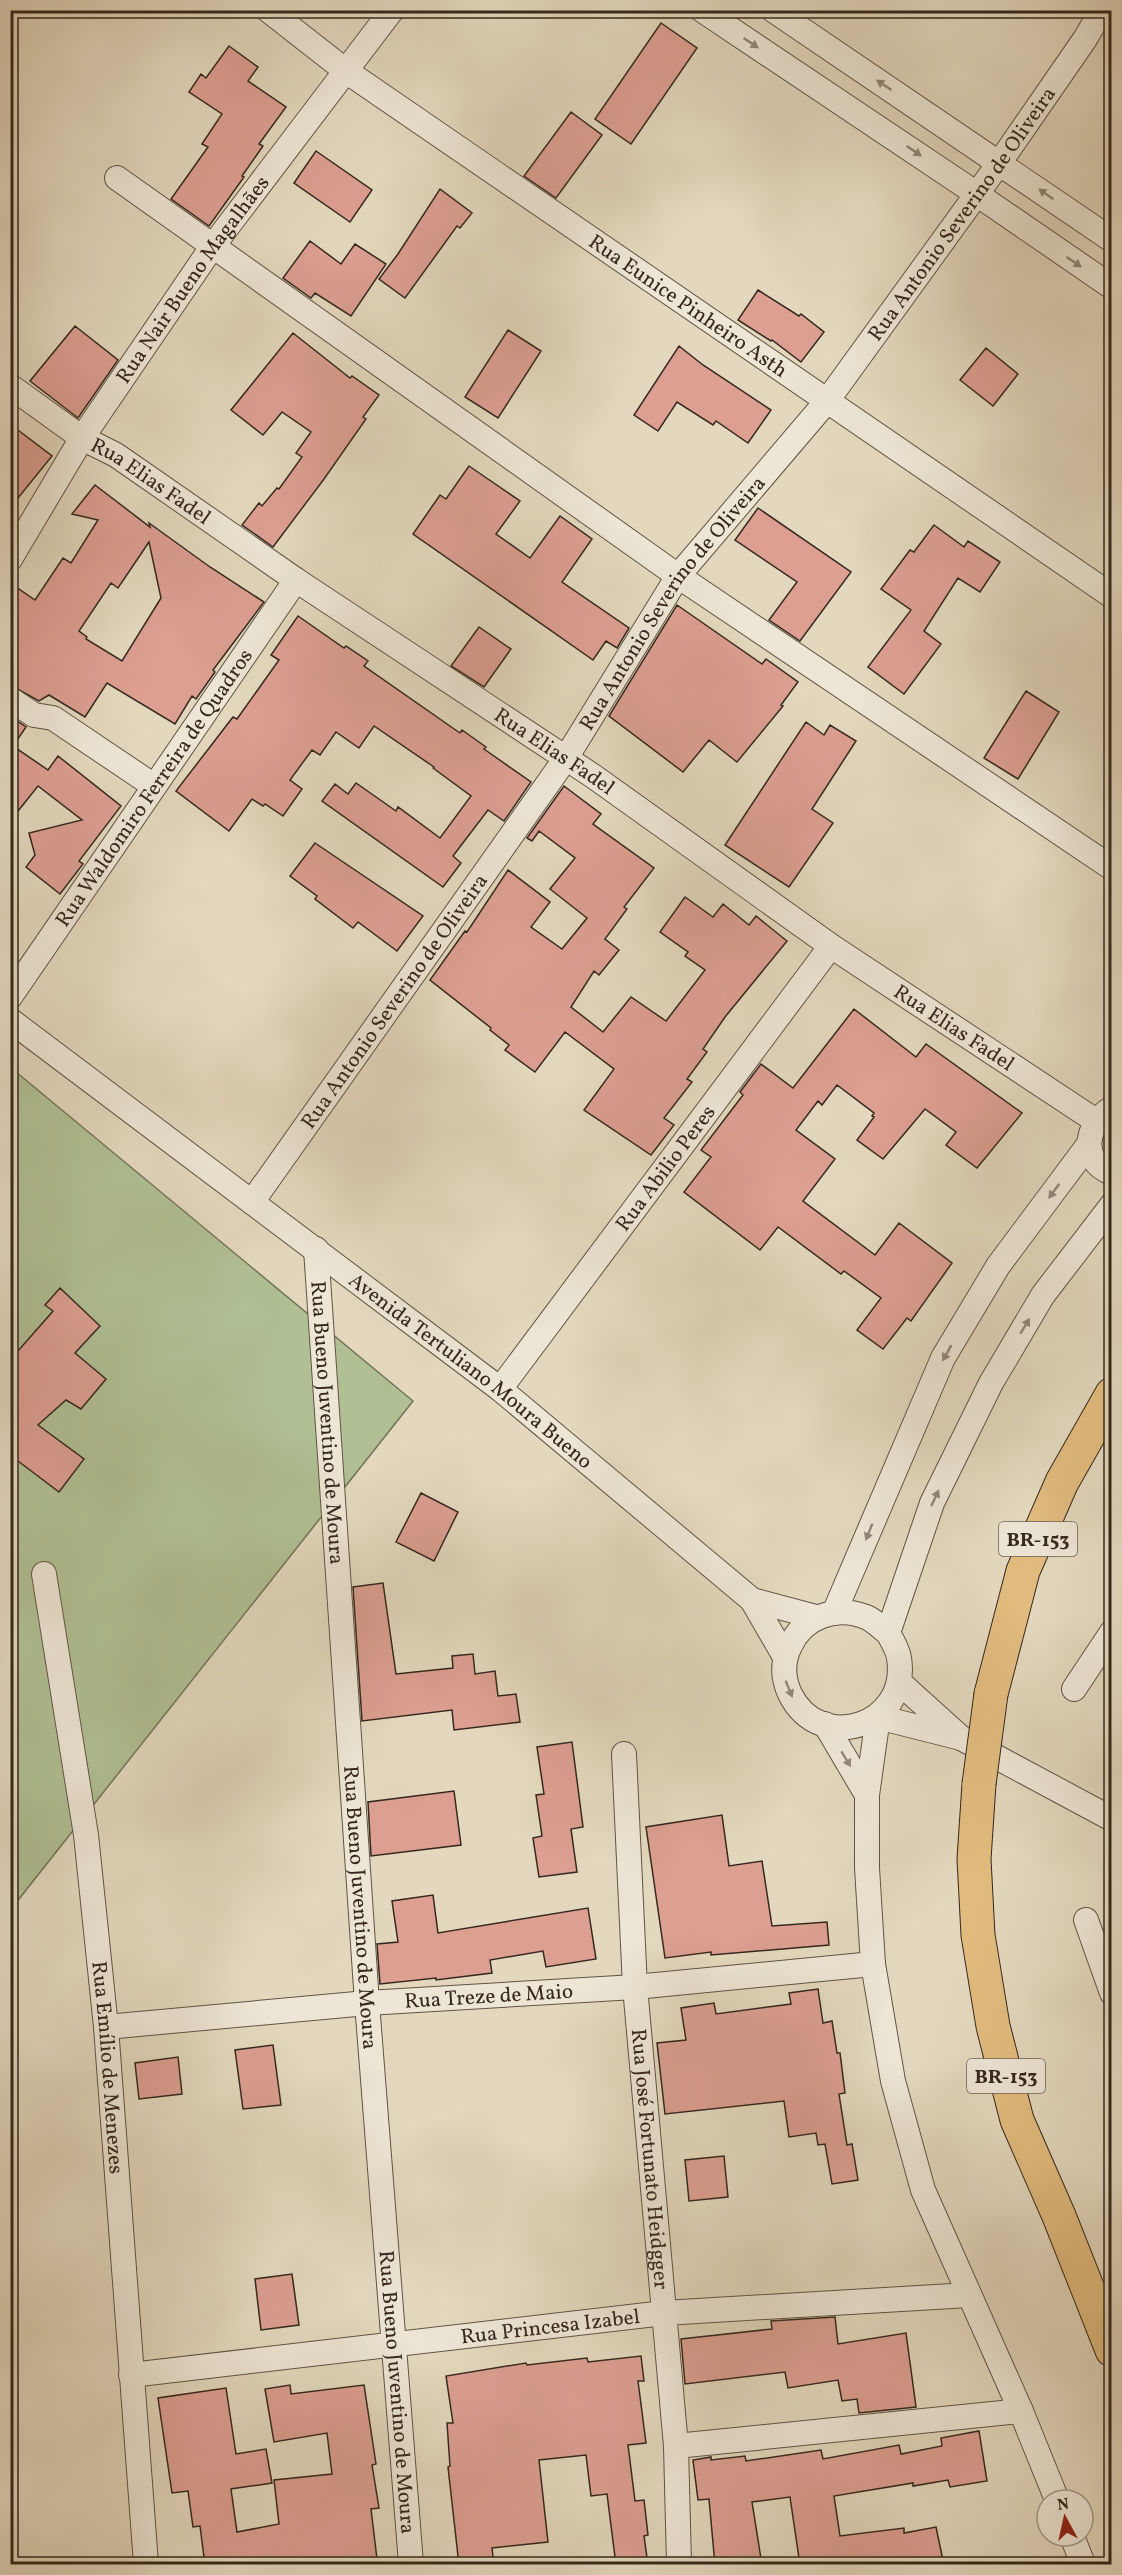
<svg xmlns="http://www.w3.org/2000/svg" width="1122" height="2575" viewBox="0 0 1122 2575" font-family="Vollkorn,serif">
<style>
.green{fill:#b0bf94;stroke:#727458;stroke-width:1.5}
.building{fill:#dc9f92;stroke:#35281d;stroke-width:1.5;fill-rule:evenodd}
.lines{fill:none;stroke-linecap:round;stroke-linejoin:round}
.minor-casing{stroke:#605445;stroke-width:26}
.highway-casing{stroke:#35281d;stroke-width:35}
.minor{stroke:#ede6d5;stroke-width:24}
.highway{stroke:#e2bc7f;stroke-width:33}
.highway-bridge-casing{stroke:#35281d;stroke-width:35;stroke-linecap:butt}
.highway-bridge{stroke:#e2bc7f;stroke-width:33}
.oneway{fill:#918779}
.labels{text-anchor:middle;stroke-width:6;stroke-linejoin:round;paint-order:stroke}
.shield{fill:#ede6d5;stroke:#6c6154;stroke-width:1.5}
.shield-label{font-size:20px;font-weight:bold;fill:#35281d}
.street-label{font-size:21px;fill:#35281d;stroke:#ede6d5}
</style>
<rect width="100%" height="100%" fill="#e3d8be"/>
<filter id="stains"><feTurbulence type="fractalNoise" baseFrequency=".00333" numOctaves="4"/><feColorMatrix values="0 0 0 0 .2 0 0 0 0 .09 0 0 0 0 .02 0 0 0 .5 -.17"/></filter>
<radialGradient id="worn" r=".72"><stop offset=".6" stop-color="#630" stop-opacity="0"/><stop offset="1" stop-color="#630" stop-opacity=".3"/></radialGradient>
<!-- green -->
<path class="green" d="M10,1067L413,1401L11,1909Z"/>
<!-- building -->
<path class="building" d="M661,23L697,48L631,144L595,119Z
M229,46L258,67L248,81L286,107L259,144L263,146L242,176L244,177L209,226L171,199L208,147L202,144L222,114L189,92L201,74L206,78Z
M571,112L602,135L556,198L524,176Z
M316,151L372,190L350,222L294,183Z
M440,189L472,213L460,228L457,226L405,298L379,279L398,254Z
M310,241L341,264L355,244L386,264L351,316L315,293L311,298L283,278Z
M758,290L799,316L801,314L824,332L801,362L772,340L771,341L738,320Z
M75,326L118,360L78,418L30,381Z
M508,330L541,351L498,418L465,397Z
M293,333L350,378L352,376L379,395L363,417L366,419L324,479L273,547L242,525L259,503L262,506L277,488L279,489L302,457L296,453L311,432L282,412L263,435L231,410Z
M679,346L703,365L771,410L748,443L716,421L713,425L677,402L658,431L634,415Z
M986,348L1018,374L993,406L960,380Z
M10,424L52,456L10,508Z
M469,466L520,501L496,534L530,558L560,516L592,539L562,582L629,628L617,648L606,641L593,660L413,534L440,495L446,499Z
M95,485L150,527L149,523L210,567L264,602L213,670L215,672L196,699L192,696L175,724L107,683L85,717L49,695L39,701L10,685V583L35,600L63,558L71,563L98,520L72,514ZM149,542L161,598L122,661L86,639L87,637L79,631L111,583L118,588Z
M758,508L851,572L800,641L769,620L797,582L735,540Z
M934,525L964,547L968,541L1000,562L980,592L958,578L924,631L941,644L904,694L868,667L911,610L881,589L910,550L914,552Z
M677,605L762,664L766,659L798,682L781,705L783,706L737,762L709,740L683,772L609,716Z
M298,616L344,648L346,646L368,661L364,666L460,733L462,730L486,747L484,749L531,782L504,821L488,810L453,856L461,863L443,887L322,801L335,784L348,794L356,783L396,811L398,807L440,838L471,796L433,768L434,767L374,726L359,748L336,732L320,755L312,750L290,780L302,789L283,816L265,804L263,806L252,799L229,831L176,791L233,717L237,719L279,660L271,655Z
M479,627L511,649L484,687L451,666Z
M1026,691L1059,712L1018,779L984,758Z
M10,716L26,727L13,746L48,770L58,756L121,806L79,861L83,864L60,894L26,867L35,855L29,833L82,820L38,786L10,821Z
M806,722L824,735L830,725L856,741L812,809L833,823L789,887L725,845Z
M564,786L601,814L593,824L654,868L624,907L627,909L605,939L619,950L599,975L594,971L571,1007L603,1032L631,997L666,1021L705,970L685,956L688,952L660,932L685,897L713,917L723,904L749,925L756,916L787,941L725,1017L703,1049L707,1052L687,1079L692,1082L664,1118L674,1125L651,1155L584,1110L614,1069L565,1032L535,1072L505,1050L509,1045L490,1030L491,1028L430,980L465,931L467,932L508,870L550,902L531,927L562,949L587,918L550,889L575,858L539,831L532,841L527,838Z
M315,843L423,916L397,951L358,922L353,928L315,899L317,896L290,876Z
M854,1009L916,1057L926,1044L1022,1113L977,1168L946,1145L956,1132L925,1109L883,1159L857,1140L874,1117L872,1116L874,1113L837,1085L822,1105L818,1101L796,1130L835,1159L803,1201L875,1255L899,1223L952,1263L911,1321L907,1318L883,1349L857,1330L881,1298L844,1271L841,1274L778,1227L760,1250L684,1192L711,1157L701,1150L743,1095L740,1092L761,1064L793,1088Z
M60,1288L100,1326L75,1353L106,1379L81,1409L66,1400L38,1425L84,1459L59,1492L10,1455V1360L53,1311L45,1305Z
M421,1493L458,1512L434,1561L396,1542Z
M383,1583L396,1674L453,1668L452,1656L473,1654L475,1674L495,1671L498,1696L516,1694L520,1722L454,1730L452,1710L362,1721L353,1587Z
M572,1742L583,1827L571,1829L577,1872L539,1877L533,1838L542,1836L536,1795L544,1794L537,1747Z
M454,1791L461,1845L371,1856L368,1802Z
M722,1815L729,1866L762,1861L772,1926L827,1922L829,1945L711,1955V1952L665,1958L646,1827Z
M433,1895L438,1933L588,1908L596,1959L546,1967L543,1951L490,1960L492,1973L436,1980V1978L380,1984L377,1944L398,1942L392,1901Z
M818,1989L823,2023L832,2021L837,2053H840L845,2093L839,2094L847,2145L852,2144L858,2180L832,2184L825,2144L818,2145L816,2133L789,2137L784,2101L665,2114L657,2043L686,2040L681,2008L714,2003L716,2014L791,2004L789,1993Z
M273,2045L281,2105L243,2109L235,2050Z
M178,2057L182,2094L139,2099L135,2063Z
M724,2156L728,2197L689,2201L685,2160Z
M292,2274L299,2325L261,2330L255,2279Z
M835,2317L838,2344L906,2333L916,2407L859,2413L857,2399L842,2401L838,2380L788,2388L785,2372L685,2384L681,2339L772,2329L771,2321Z
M641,2356L644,2381H638L646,2443L628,2445L635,2501L644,2500L648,2535L644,2536L648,2565H616L607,2494L591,2496L586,2455L539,2460L548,2542L492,2548L494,2565H459L448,2467L450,2466L447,2423H453L446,2376L526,2363L527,2365L587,2358L588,2362Z
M290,2385L291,2394L364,2385L376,2464L372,2465L379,2508L371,2509L377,2559L350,2562V2565H205L200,2526L193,2527L188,2491L172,2493L158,2398L226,2388L236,2454L266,2449L272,2483L231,2489L237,2532L279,2524L274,2480L332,2474L327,2433L274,2442L265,2389Z
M979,2431L987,2481L950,2487L948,2480L913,2486V2483L834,2496L840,2536L904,2528V2533L936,2527L944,2565H800L790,2497L752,2502L762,2565H715L709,2499L698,2500L693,2460L711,2457V2460L745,2456L746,2461L821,2450L823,2459L899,2445L901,2454L942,2446L941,2438Z"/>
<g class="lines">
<defs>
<g id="minor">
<path id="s1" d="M268,10L346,71L1112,596"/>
<path d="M702,10L962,184L1112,287"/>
<path d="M773,10L1112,240"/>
<path d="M117,178L678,576L1112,868"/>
<path id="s2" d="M10,386L82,438L116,455L296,580L593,776L831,946L1096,1121"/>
<path id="s3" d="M10,559L82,438L212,247L392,10"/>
<path d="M10,699L34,715L53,718L154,786"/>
<path id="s4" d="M10,997L296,580"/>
<path id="s5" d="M10,1020L500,1389L752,1600L785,1657"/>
<path d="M1112,1108C1086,1124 1078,1160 1112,1173"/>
<path id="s6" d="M252,1202L566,758L678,576L827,401L1000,162L1085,39L1102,10"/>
<path id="s7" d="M316,1249L367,2003L411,2564"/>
<path id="s8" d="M500,1389L831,946"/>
<path id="s9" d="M44,1574L86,1835L106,2027L146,2564"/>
<path d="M752,1600L816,1617"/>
<path d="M834,1613L943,1358L998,1266L1089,1144"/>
<path d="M888,1633C881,1628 874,1620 866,1617C836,1605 803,1617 790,1646C782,1662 783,1679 790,1694C820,1755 910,1726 899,1658C898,1650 892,1640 888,1633L932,1503L991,1383L1043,1295L1112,1205"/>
<path d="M899,1682L961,1738L1112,1819"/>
<path d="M1074,1689L1112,1632"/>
<path d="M825,1724L867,1795"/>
<path d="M961,1738L878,1717L867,1795V1868L873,1964L893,2081L923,2190L1021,2411L1057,2500"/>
<path id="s10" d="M624,1754L635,1987L676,2446L679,2564"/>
<path d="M1086,1920L1112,1993"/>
<path id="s11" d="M106,2027L367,2003L635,1987L873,1964"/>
<path id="s12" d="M131,2375L664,2313L969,2295"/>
<path d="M676,2446L1021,2411"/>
<path d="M1072,2536L1083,2564"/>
</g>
<path id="highway" d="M991,1694L1023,1571L1062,1482L1112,1394
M979,1784L974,1859L978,1935L993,2026L1017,2120L1059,2216L1112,2350"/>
</defs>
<!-- minor casing -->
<use href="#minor" class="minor-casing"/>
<!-- highway casing -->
<use href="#highway" class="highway-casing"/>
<!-- minor -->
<use href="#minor" class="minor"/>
<!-- highway -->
<use href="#highway" class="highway"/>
<defs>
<path id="highway-bridge" d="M979,1784L991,1694"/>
</defs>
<!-- highway-bridge casing -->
<use href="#highway-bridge" class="highway-bridge-casing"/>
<!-- highway-bridge -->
<use href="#highway-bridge" class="highway-bridge"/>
</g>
<!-- one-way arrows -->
<defs><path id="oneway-solid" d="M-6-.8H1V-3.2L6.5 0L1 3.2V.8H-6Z" transform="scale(1.5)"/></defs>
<g class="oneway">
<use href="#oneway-solid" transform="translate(751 43) rotate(34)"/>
<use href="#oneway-solid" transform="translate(884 85) rotate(-146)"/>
<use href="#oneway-solid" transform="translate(914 151) rotate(34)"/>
<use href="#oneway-solid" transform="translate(1046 194) rotate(-145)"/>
<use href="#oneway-solid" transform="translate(1074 262) rotate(34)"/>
<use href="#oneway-solid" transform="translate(1054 1191) rotate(126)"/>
<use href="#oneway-solid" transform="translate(1025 1326) rotate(-59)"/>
<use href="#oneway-solid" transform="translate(947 1353) rotate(119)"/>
<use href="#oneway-solid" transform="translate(935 1498) rotate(-65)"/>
<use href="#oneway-solid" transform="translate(869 1532) rotate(112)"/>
<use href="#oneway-solid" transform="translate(789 1689) rotate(68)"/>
<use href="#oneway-solid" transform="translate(846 1759) rotate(59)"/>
</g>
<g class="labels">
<!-- shield labels -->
<g class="shield">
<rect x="999" y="1522" width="78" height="34" rx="4.5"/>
<rect x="967" y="2059" width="78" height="34" rx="4.5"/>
</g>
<g class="shield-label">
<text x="1038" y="1546">BR-153</text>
<text x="1006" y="2083">BR-153</text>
</g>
<!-- street labels -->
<g class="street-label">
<text dy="7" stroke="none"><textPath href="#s6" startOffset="1218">Rua Antonio Severino de Oliveira</textPath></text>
<text dy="7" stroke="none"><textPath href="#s3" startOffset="334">Rua Nair Bueno Magalhães</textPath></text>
<text dy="7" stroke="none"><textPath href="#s1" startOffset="514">Rua Eunice Pinheiro Asth</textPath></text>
<text dy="7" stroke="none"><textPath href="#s2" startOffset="170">Rua Elias Fadel</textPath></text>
<text dy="7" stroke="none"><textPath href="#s6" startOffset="732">Rua Antonio Severino de Oliveira</textPath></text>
<text dy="7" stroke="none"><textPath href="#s2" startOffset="656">Rua Elias Fadel</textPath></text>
<text dy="7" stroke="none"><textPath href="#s4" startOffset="254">Rua Waldomiro Ferreira de Quadros</textPath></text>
<text dy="7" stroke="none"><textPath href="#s6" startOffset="246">Rua Antonio Severino de Oliveira</textPath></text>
<text dy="7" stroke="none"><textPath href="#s2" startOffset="1142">Rua Elias Fadel</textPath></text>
<text dy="7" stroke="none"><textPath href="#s8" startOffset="276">Rua Abilio Peres</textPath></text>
<text dy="7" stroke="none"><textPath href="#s5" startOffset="579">Avenida Tertuliano Moura Bueno</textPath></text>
<text dy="7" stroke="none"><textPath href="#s7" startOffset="174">Rua Bueno Juventino de Moura</textPath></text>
<text dy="7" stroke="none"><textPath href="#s7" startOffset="660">Rua Bueno Juventino de Moura</textPath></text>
<text dy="7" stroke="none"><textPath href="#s11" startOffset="384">Rua Treze de Maio</textPath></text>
<text dy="7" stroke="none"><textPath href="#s9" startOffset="498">Rua Emílio de Menezes</textPath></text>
<text dy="7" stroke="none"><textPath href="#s10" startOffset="406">Rua José Fortunato Heidgger</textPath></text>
<text dy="7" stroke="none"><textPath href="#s12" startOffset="422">Rua Princesa Izabel</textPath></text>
<text dy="7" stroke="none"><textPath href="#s7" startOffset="1146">Rua Bueno Juventino de Moura</textPath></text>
</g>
</g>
<!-- margin -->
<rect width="1122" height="2575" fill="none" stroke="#e3d8be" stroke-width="36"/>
<rect x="12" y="12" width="1098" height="2551" fill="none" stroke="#35281d" stroke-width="3"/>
<rect x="18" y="18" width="1086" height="2539" fill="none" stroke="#35281d" stroke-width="1.5"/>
<!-- north arrow -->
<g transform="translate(1065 2518) rotate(352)"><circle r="28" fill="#ede6d5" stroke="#a39a8b" stroke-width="1.5"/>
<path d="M0-4.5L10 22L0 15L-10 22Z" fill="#8f2418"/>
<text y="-9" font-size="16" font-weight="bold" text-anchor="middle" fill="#35281d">N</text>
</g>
<rect width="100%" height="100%" filter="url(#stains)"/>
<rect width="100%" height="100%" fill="url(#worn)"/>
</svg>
